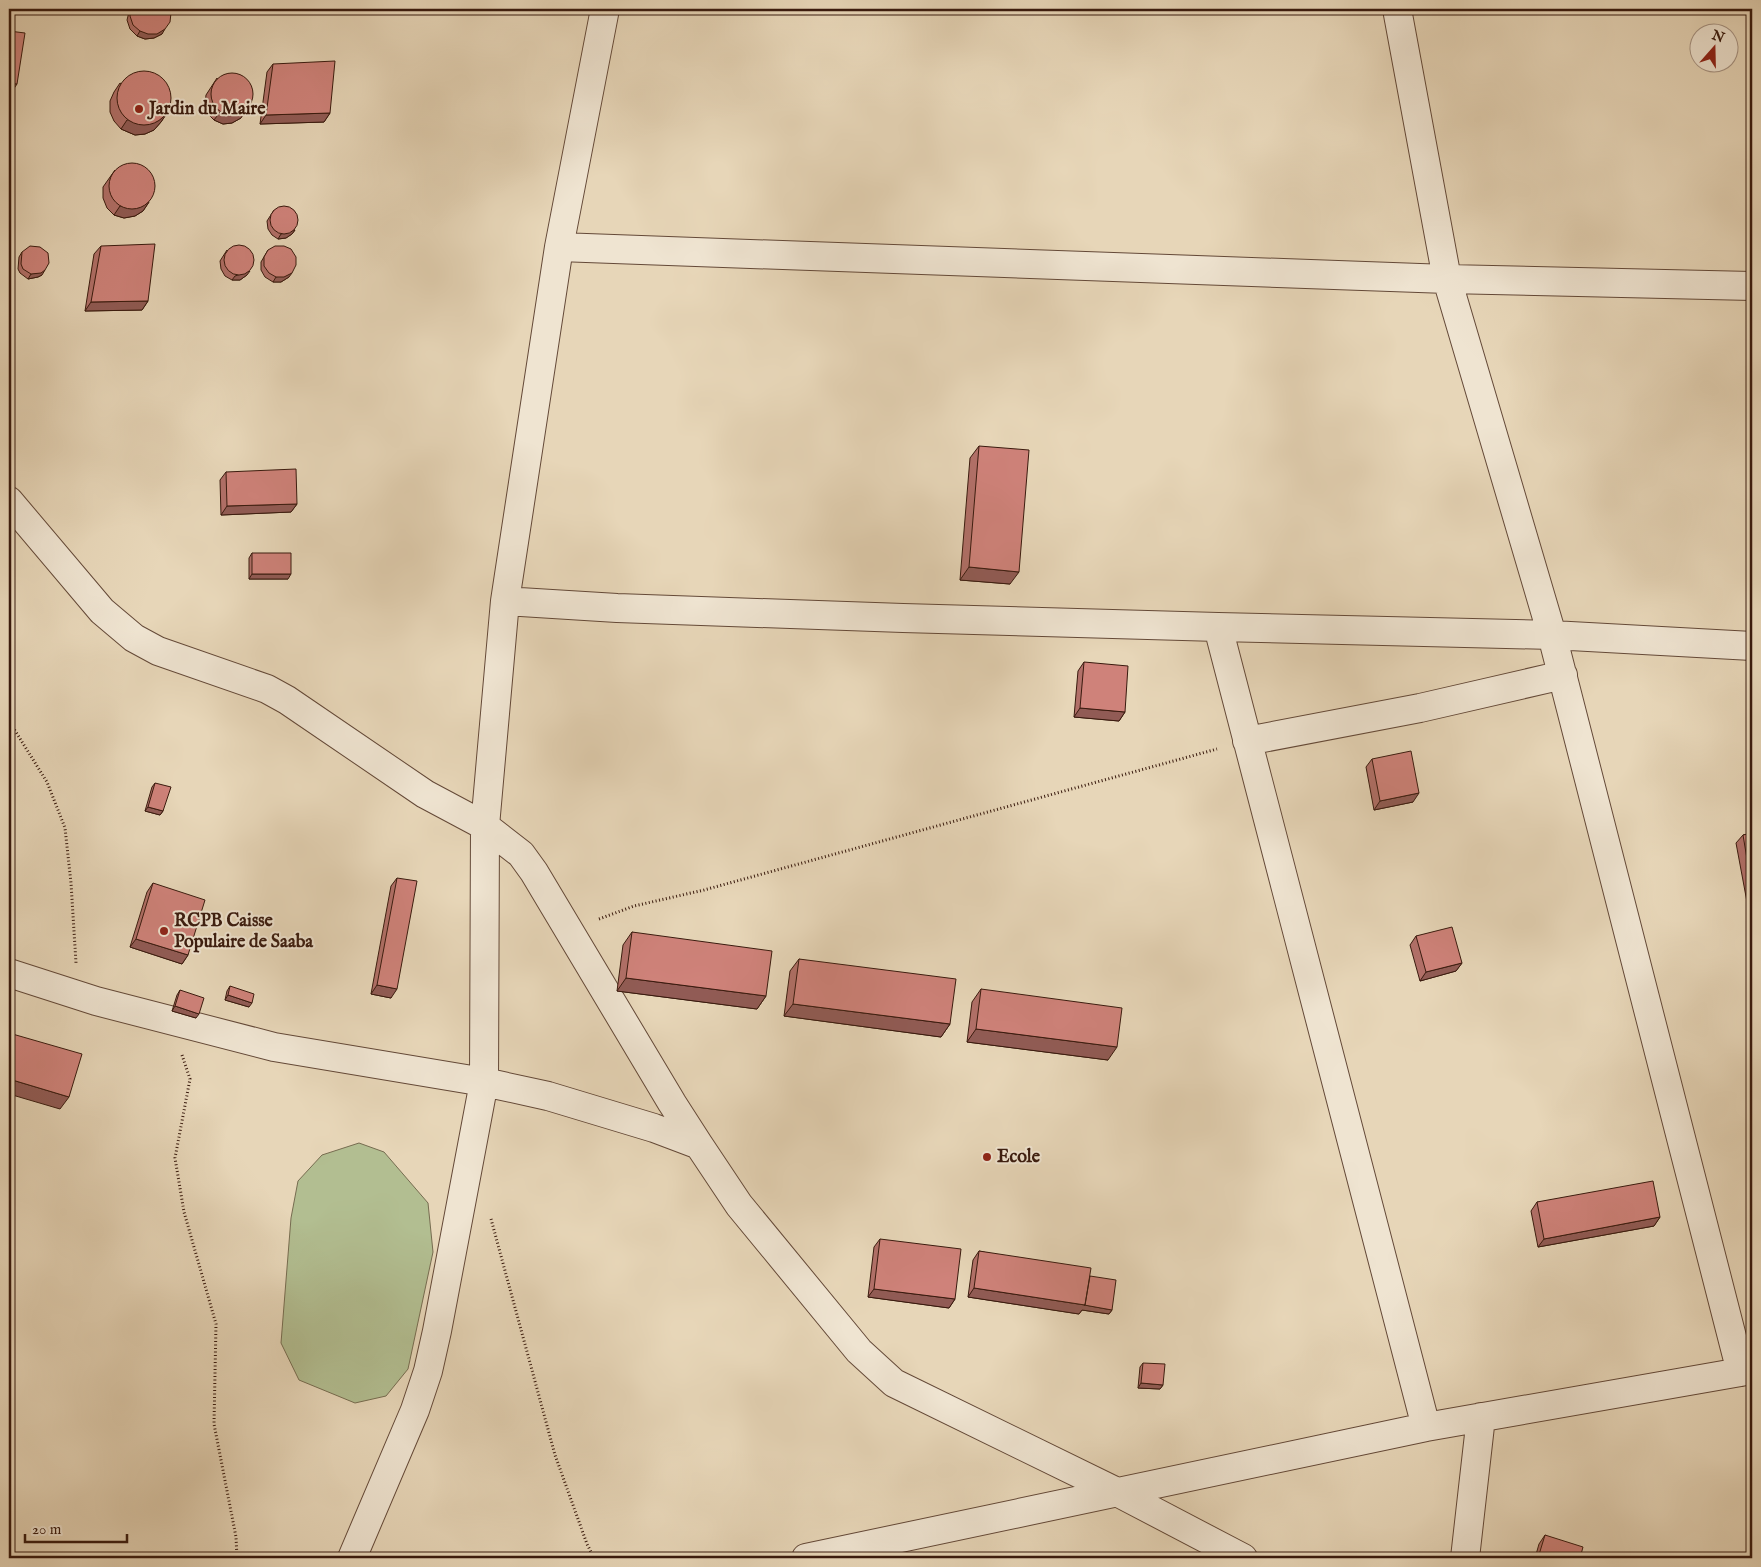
<svg xmlns="http://www.w3.org/2000/svg" width="1761" height="1567" font-family="'IM FELL English',serif">
<rect width="100%" height="100%" fill="#e7d6b8"/>
<filter id="stains"><feTurbulence type="fractalNoise" baseFrequency=".004" numOctaves="4"/><feColorMatrix values="0 0 0 0 .2 0 0 0 0 .09 0 0 0 0 .02 0 0 0 .5 -.17"/></filter>
<radialGradient id="worn" r=".72"><stop offset=".6" stop-color="#630" stop-opacity="0"/><stop offset="1" stop-color="#630" stop-opacity=".3"/></radialGradient>
<!-- green -->
<path fill="#b2be91" stroke="#766c50" d="M359,1143L384,1152L428,1203L433,1252L408,1369L386,1396L355,1403L299,1380L281,1343L291,1218L298,1181L322,1155Z"/>
<g fill="none" stroke-linecap="round" stroke-linejoin="round">
<defs>
<path id="minor" d="M1397,9L1447,279L1552,635L1741,1372
M559,247L1447,279L1752,286
M9,501L102,611L134,638L158,651L267,689L287,700L425,794L485,826L521,854L534,872L672,1103L699,1145
M505,601L617,608L903,618L1218,627L1552,635L1752,646
M1218,627L1426,1427
M1247,741L1420,708L1563,675
M9,973L96,1001L274,1047L484,1082L548,1096L654,1128L699,1145L739,1205L859,1351L894,1383L1117,1492L1243,1558
M352,1558L415,1410L428,1371L437,1331L484,1082L485,826L505,601L559,247L605,9
M806,1558L1426,1427L1752,1370
M1465,1558L1481,1417"/>
</defs>
<!-- minor casing -->
<use href="#minor" stroke="#644938" stroke-width="30"/>
<!-- path -->
<path stroke="#391a0e" stroke-width="3" stroke-dasharray="1 2.5" stroke-linecap="butt" d="M9,721L47,782L65,828L71,883L76,963
M599,919L634,906L704,890L1217,749
M182,1055L190,1079L175,1158L184,1212L216,1324L214,1424L236,1537L237,1558
M491,1219L555,1455L587,1544L594,1558"/>
<!-- minor -->
<use href="#minor" stroke="#efe4d1" stroke-width="28"/>
</g>
<!-- wall -->
<path fill="#b27069" stroke="#391a0e" d="M131,9H170L162,34L154,38L145,39L137,36L130,29L127,20L129,12Z
M273,64L330,113L324,122L260,124L267,72Z
M217,78L241,118L232,123L223,124L214,120L207,113L205,104L206,95Z
M120,83L167,113L161,122L154,130L145,134L135,135L121,129L114,121L110,112V101L114,92Z
M115,170L149,202L143,211L135,216L124,218L114,215L107,208L103,198V187Z
M274,210L295,230L292,234L286,238L278,239L272,235L268,229L267,221Z
M101,246L148,301L142,310L85,311L94,254Z
M227,250L247,275L240,280H232L225,276L221,269L220,261Z
M268,250L289,277L281,282H273L265,277L261,270V262Z
M22,252L42,275L38,277L28,279L20,273L18,269L19,257Z
M979,446L1010,584L960,580L970,458Z
M226,472L297,504L291,512L221,515L220,480Z
M252,553L288,579H249V558Z
M1084,662L1125,712L1119,721L1074,717L1078,671Z
M1372,759L1413,802L1374,810L1366,767Z
M155,783L163,811L160,815L145,811L152,787Z
M1752,833V902H1747L1736,843L1743,835Z
M397,878L391,998L371,994L391,886Z
M153,883L188,955L182,964L130,947L147,892Z
M632,932L766,996L757,1009L617,991L623,945Z
M1416,936L1462,963L1456,971L1420,981L1410,945Z
M799,959L950,1024L941,1037L784,1016L790,971Z
M230,986L249,1007L225,1000L227,991Z
M981,989L1108,1060L967,1042L972,1002Z
M180,990L196,1018L172,1011L177,995Z
M1537,1202L1660,1217L1654,1226L1538,1247L1531,1211Z
M880,1239L955,1299L949,1308L868,1297L874,1247Z
M979,1251L1090,1276L1112,1310L1109,1314L1082,1310L1079,1314L968,1297L973,1260Z
M1143,1363L1163,1385L1160,1389L1138,1388L1140,1367Z
M1545,1535L1580,1558H1535L1539,1544Z"/>
<!-- shaded-wall -->
<path fill="#915b55" stroke="#391a0e" d="M165,29L162,34L154,38L145,39L137,36L140,31Z
M9,83L17,84L11,93H9Z
M247,109L241,118L232,123L223,124L214,120L220,112Z
M167,113L161,122L154,130L145,134L135,135L121,129L127,120Z
M330,113L324,122L260,124L266,115Z
M149,202L143,211L135,216L124,218L114,215L120,206Z
M295,230L292,234L286,238L278,239L281,234Z
M45,270L42,275L38,277L28,279L31,274Z
M250,271L247,275L240,280H232L235,276Z
M292,273L289,277L281,282H273L276,277Z
M148,301L142,310L85,311L91,302Z
M297,504L291,512L221,515L227,506Z
M969,567L1019,572L1010,584L960,580Z
M252,574H291L288,579H249Z
M1080,708L1125,712L1119,721L1074,717Z
M1419,793L1413,802L1374,810L1380,801Z
M148,807L163,811L160,815L145,811Z
M1752,895V902H1747Z
M136,939L188,955L182,964L130,947Z
M1462,963L1456,971L1420,981L1426,972Z
M626,978L766,996L757,1009L617,991Z
M377,985L397,989L391,998L371,994Z
M228,995L252,1003L249,1007L225,1000Z
M793,1004L950,1024L941,1037L784,1016Z
M175,1006L199,1014L196,1018L172,1011Z
M976,1029L1117,1047L1108,1060L967,1042Z
M9,1079L69,1097L60,1109L9,1094Z
M1660,1217L1654,1226L1538,1247L1544,1239Z
M974,1288L1085,1305L1112,1310L1109,1314L1082,1310L1079,1314L968,1297Z
M874,1289L955,1299L949,1308L868,1297Z
M1141,1383L1163,1385L1160,1389L1138,1388Z"/>
<!-- building -->
<path fill="#cf827a" stroke="#391a0e" d="M131,9H170L171,13L170,22L165,29L157,34H148L140,31L133,25L130,16Z
M9,31L25,33L17,84L9,83Z
M335,61L330,113L266,115L273,64Z
M117 98a27 27 0 1 1 54 0a27 27 0 1 1-54 0Z
M211 94a21 21 0 1 1 42 0a21 21 0 1 1-42 0Z
M109 186a23 23 0 1 1 46 0a23 23 0 1 1-46 0Z
M270 220a14 14 0 1 1 28 0a14 14 0 1 1-28 0Z
M155,244L148,301L91,302L101,246Z
M224 260a15 15 0 1 1 30 0a15 15 0 1 1-30 0Z
M30,246L40,247L48,253L49,263L45,270L41,273L31,274L23,269L21,264L22,252Z
M275,246H284L291,249L296,257V265L292,273L284,277H276L269,273L264,266V257L268,250Z
M979,446L1029,450L1019,572L969,567Z
M296,469L297,504L227,506L226,472Z
M252,553H291V574H252Z
M1084,662L1128,666L1125,712L1080,708Z
M1411,751L1419,793L1380,801L1372,759Z
M155,783L171,787L163,811L148,807Z
M1752,833V889L1743,835Z
M397,878L417,881L397,989L377,985Z
M153,883L205,900L188,955L136,939Z
M1452,927L1462,963L1426,972L1416,936Z
M632,932L772,951L766,996L626,978Z
M799,959L956,979L950,1024L793,1004Z
M230,986L254,994L252,1003L228,995Z
M981,989L1122,1008L1117,1047L976,1029Z
M180,990L204,998L199,1014L175,1006Z
M9,1033L82,1054L69,1097L9,1079Z
M1653,1181L1660,1217L1544,1239L1537,1202Z
M880,1239L961,1249L955,1299L874,1289Z
M979,1251L1091,1268L1085,1305L974,1288Z
M1090,1276L1116,1280L1112,1310L1084,1305H1085Z
M1143,1363L1165,1364L1163,1385L1141,1383Z
M1545,1535L1583,1547L1580,1558H1538Z"/>
<!-- markers -->
<g fill="#8f2418" stroke="#efe4d1" stroke-width="2">
<circle cx="139" cy="109" r="5"/>
<circle cx="164" cy="931" r="5"/>
<circle cx="987" cy="1157" r="5"/>
</g>
<g text-anchor="middle" dominant-baseline="central" stroke-width="4" stroke-linejoin="round" paint-order="stroke">
<!-- poi labels -->
<g font-size="18" font-weight="bold" fill="#391a0e" stroke="#efe4d1" text-anchor="start">
<text x="149" y="109">Jardin du Maire</text>
<text x="174" y="921">RCPB Caisse<tspan x="174" dy="21">Populaire de Saaba</tspan></text>
<text x="997" y="1157">Ecole</text>
</g>
</g>
<!-- margin -->
<rect width="1761" height="1567" fill="none" stroke="#e7d6b8" stroke-width="30"/>
<rect x="10" y="10" width="1741" height="1547" fill="none" stroke="#391a0e" stroke-width="2.5"/>
<rect x="15" y="15" width="1731" height="1537" fill="none" stroke="#391a0e"/>
<!-- north arrow -->
<g transform="translate(1714 48) rotate(20)"><circle r="24" fill="#efe4d1" stroke="#a69383"/>
<path d="M0-4L9 19L0 12L-9 19Z" fill="#8f2418"/>
<text y="-8" font-size="14" font-weight="bold" text-anchor="middle" fill="#391a0e">N</text>
</g>
<!-- scale -->
<path d="M25 1534v8h102v-8" fill="none" stroke="#391a0e" stroke-width="2.5"/>
<text x="32" y="1534" font-size="15" fill="#391a0e" stroke="#efe4d1" stroke-width="4" paint-order="stroke">20 m</text>
<rect width="100%" height="100%" filter="url(#stains)"/>
<rect width="100%" height="100%" fill="url(#worn)"/>
</svg>
